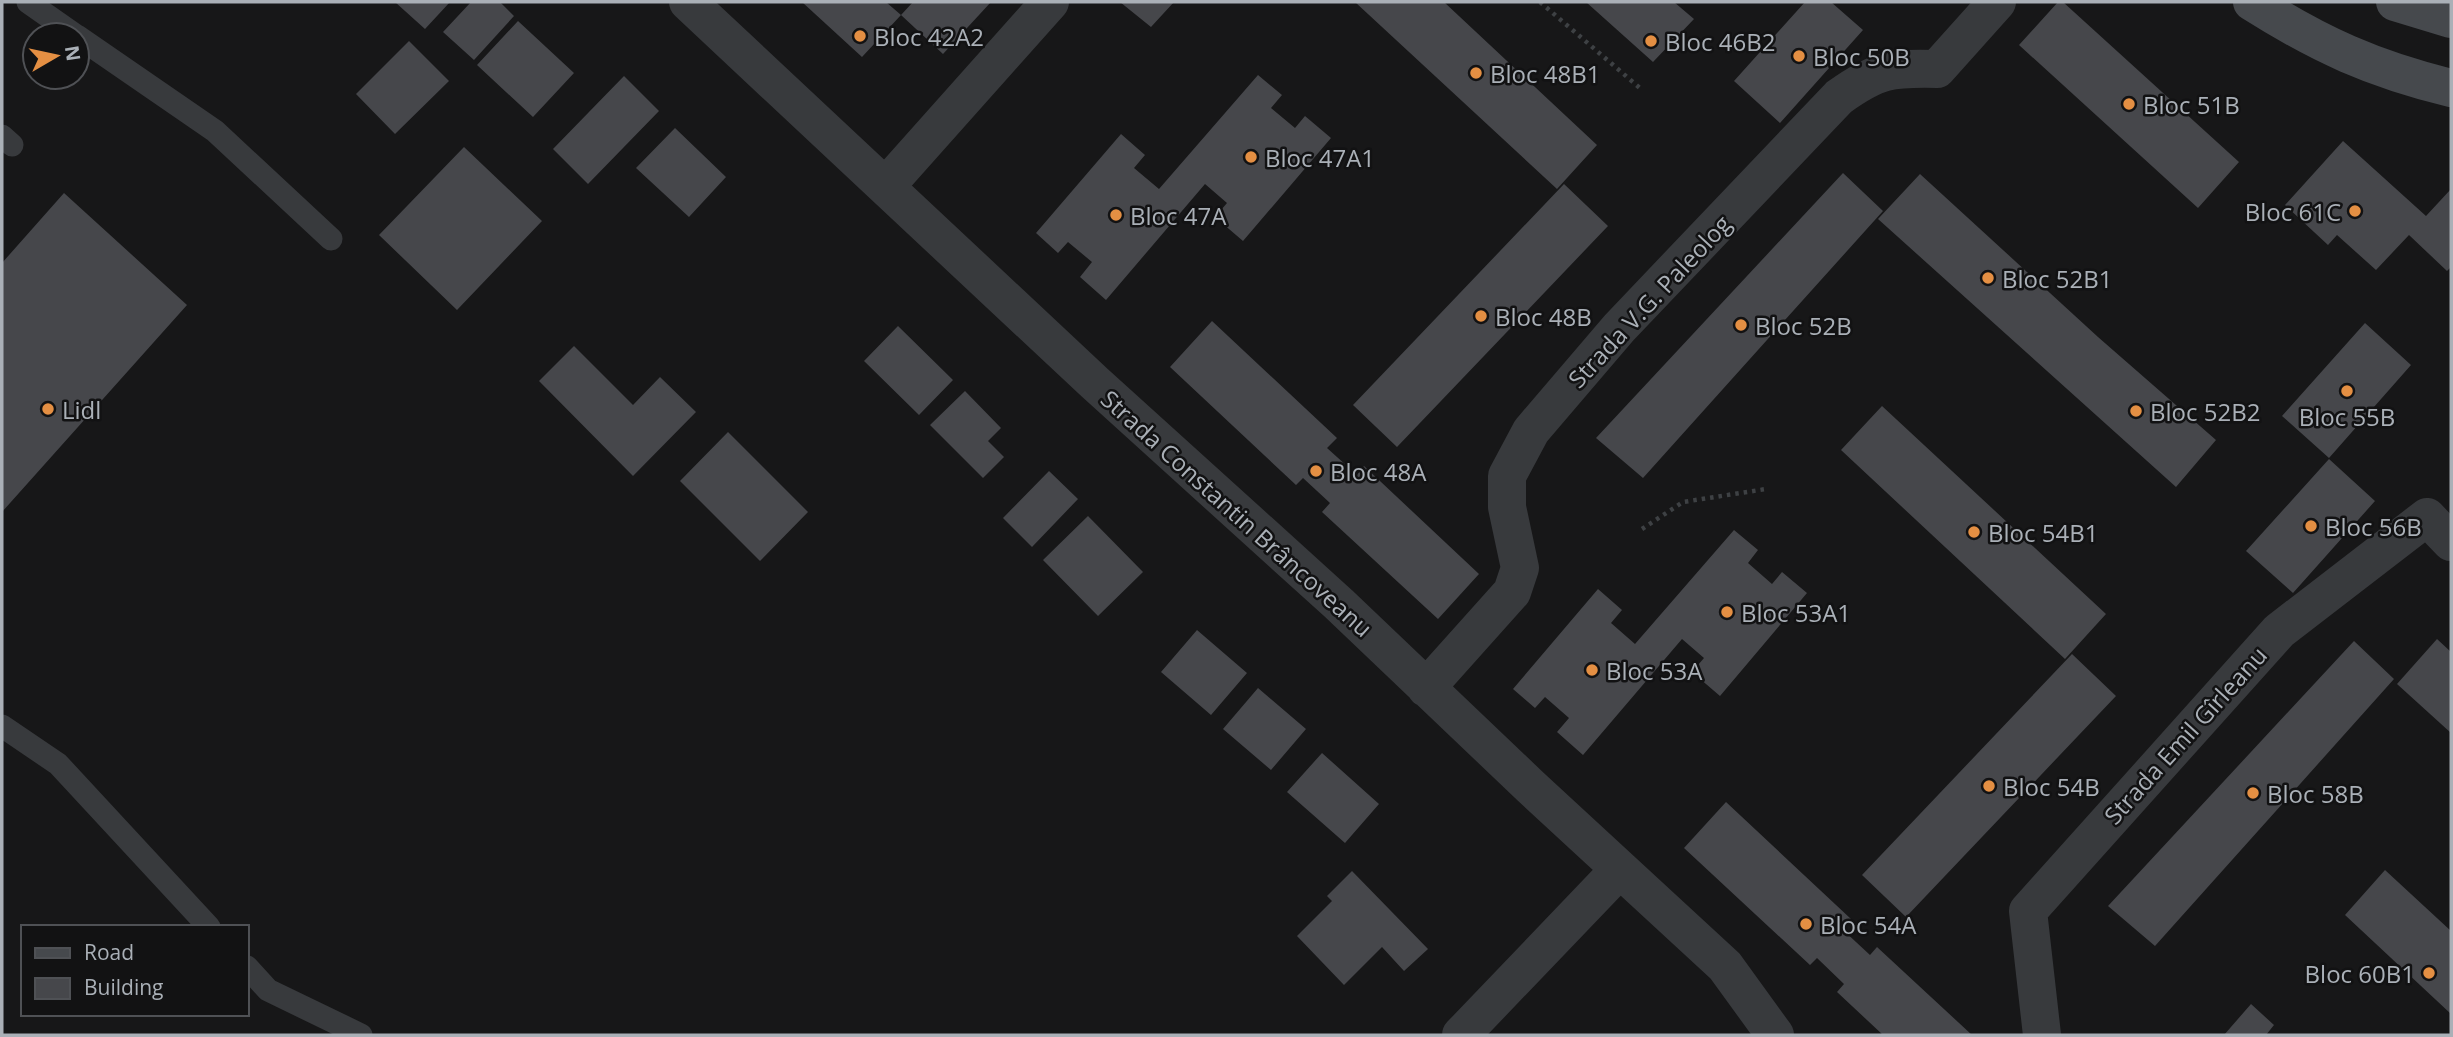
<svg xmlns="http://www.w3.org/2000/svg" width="2453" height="1037" font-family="'Open Sans',sans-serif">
<rect width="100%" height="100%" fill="#171718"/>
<!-- building -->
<path fill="#46474b" d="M395,2H450L425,29Z
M471,2H500L514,16L474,60L443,32Z
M802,2H886L901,15L862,57Z
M913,2H991L943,54L901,15Z
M1120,2H1174L1151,27Z
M1355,2H1444L1597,145L1557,189Z
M1586,2H1674L1694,19L1653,62Z
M1805,2H1831L1863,30L1780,123L1734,81Z
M2058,2H2063L2239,162L2198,208L2019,45Z
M518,21L574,73L533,117L477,65Z
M409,41L449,81L395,134L356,94Z
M1258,75L1282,95L1271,108L1295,128L1305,116L1331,138L1243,241L1215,217L1227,203L1205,184L1106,300L1080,277L1092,262L1068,242L1058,253L1036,233L1121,134L1145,155L1134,168L1159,189Z
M624,76L659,111L588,184L553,149Z
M675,128L726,177L689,217L636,168Z
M2343,141L2426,216L2451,189V267L2447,271L2409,235L2376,270L2337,235L2328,245L2285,205Z
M464,147L542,221L457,310L379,235Z
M1843,173L1883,211L1643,478L1596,438Z
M1920,174L2098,337L2216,440L2176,487L1878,219Z
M1564,184L1608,226L1397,447L1353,405Z
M64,193L187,305L2,512V263Z
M1212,321L1337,438L1327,448L1357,475L1364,466L1479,574L1438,619L1322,512L1330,503L1303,478L1296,485L1170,367Z
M2365,323L2411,365L2329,458L2282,416Z
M898,326L953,380L919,415L864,361Z
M574,346L633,405L660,377L696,412L633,476L539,381Z
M965,391L1001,428L988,441L1004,457L983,478L930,425Z
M1882,406L2106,614L2065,659L1841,450Z
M728,432L808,512L760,561L680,481Z
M2329,459L2375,501L2293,593L2246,551Z
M1049,471L1078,499L1032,547L1003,518Z
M1088,516L1143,572L1098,616L1043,560Z
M1734,530L1758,550L1748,563L1772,584L1782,572L1807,593L1720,696L1692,672L1704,658L1682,639L1583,755L1557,732L1569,718L1545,697L1535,708L1513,689L1598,589L1622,610L1611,623L1635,644Z
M1197,630L1247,673L1211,715L1161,672Z
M2437,639L2451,652V733L2397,684Z
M2354,641L2394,679L2155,946L2108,906Z
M2072,654L2116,696L1906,917L1862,875Z
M1258,688L1306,729L1271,770L1223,729Z
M1322,753L1379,804L1345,843L1287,792Z
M1726,802L1851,919L1842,929L1870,955L1877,947L1972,1035H1883L1837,992L1844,984L1817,958L1810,965L1684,848Z
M2385,870L2451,931V1014L2345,915Z
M1352,871L1428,949L1404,971L1382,947L1344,985L1297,936L1332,901L1327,896Z
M2251,1004L2274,1025L2266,1035H2224Z"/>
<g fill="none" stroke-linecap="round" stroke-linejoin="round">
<!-- path -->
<path stroke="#3e4144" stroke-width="4.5" stroke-dasharray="3.5 5" stroke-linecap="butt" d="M1540,2L1641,89
M1642,529L1683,502L1766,489"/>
<!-- lane -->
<path stroke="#383a3d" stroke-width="23" d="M28,2L75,35
M77,36L215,131L331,239
M2,136L12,145
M2,726L58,764L209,927
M247,967L268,990L361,1035"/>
<!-- street -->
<path stroke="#383a3d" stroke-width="38" d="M688,2L1095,383L1339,604L1531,787L1725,966L1775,1035
M886,186L1050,2
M1426,688L1512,592L1520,568L1507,507V476L1531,431L1619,328L1839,97C1878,69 1891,68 1937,69L1997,2
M1461,1035L1619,870
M2042,1035L2028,911L2279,631L2427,517L2451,542"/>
<!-- secondary -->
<path stroke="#46494d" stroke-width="38" d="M2252,2C2320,45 2373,69 2451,88
M2395,2L2451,19"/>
</g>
<!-- markers -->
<g fill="#e48f43" stroke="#121213" stroke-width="2.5">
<circle cx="860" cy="36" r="7"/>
<circle cx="1651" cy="41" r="7"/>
<circle cx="1799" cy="56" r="7"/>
<circle cx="1476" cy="73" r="7"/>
<circle cx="2129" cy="104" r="7"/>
<circle cx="1251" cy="157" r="7"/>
<circle cx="2355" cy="211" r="7"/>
<circle cx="1116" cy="215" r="7"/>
<circle cx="1988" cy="278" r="7"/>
<circle cx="1481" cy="316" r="7"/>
<circle cx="1741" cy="325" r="7"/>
<circle cx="2347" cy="391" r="7"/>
<circle cx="48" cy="409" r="7"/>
<circle cx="2136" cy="411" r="7"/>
<circle cx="1316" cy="471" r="7"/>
<circle cx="2311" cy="526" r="7"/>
<circle cx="1974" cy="532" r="7"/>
<circle cx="1727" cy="612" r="7"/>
<circle cx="1592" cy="670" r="7"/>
<circle cx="1989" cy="786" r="7"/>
<circle cx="2253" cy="793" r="7"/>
<circle cx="1806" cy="924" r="7"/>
<circle cx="2429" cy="973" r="7"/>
</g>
<g text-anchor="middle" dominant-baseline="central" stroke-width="5" stroke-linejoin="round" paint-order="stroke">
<!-- poi labels -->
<g font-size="24" fill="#aab0b7" stroke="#121213" text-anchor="start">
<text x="874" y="36">Bloc 42A2</text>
<text x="1665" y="41">Bloc 46B2</text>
<text x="1813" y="56">Bloc 50B</text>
<text x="1490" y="73">Bloc 48B1</text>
<text x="2143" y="104">Bloc 51B</text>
<text x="1265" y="157">Bloc 47A1</text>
<text x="2341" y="211" text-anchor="end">Bloc 61C</text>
<text x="1130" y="215">Bloc 47A</text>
<text x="2002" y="278">Bloc 52B1</text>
<text x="1495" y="316">Bloc 48B</text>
<text x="1755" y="325">Bloc 52B</text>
<text x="62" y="409">Lidl</text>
<text x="2150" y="411">Bloc 52B2</text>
<text x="2347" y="416" text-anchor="middle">Bloc 55B</text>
<text x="1330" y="471">Bloc 48A</text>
<text x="2325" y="526">Bloc 56B</text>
<text x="1988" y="532">Bloc 54B1</text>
<text x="1741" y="612">Bloc 53A1</text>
<text x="1606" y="670">Bloc 53A</text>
<text x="2003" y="786">Bloc 54B</text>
<text x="2267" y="793">Bloc 58B</text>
<text x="1820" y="924">Bloc 54A</text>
<text x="2415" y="973" text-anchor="end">Bloc 60B1</text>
</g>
<!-- street labels -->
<g font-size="24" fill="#aab0b7" stroke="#121213">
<text transform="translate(1649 301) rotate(-47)">Strada V.G. Paleolog</text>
<text transform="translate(1237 513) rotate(42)">Strada Constantin Brâncoveanu</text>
<text transform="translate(2185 735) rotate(-48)">Strada Emil Gîrleanu</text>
</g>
</g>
<!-- border -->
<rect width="2453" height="1037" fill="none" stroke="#aab0b7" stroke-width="7"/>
<!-- legend -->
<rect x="21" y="925" width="228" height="91" fill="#121213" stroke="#4f5155" stroke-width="2"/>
<rect x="35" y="948" width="35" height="10" fill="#46494d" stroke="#4f5155" stroke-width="2"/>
<text x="84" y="960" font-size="21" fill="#aab0b7">Road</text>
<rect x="35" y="978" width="35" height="21" fill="#46474b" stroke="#4f5155" stroke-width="2"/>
<text x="84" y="995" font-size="21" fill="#aab0b7">Building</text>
<!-- north arrow -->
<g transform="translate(56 56) rotate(81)"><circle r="33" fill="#121213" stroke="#4f5155" stroke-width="2"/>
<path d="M0-5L12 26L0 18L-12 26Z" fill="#e48f43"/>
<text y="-10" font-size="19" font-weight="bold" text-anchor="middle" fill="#aab0b7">N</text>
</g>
</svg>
